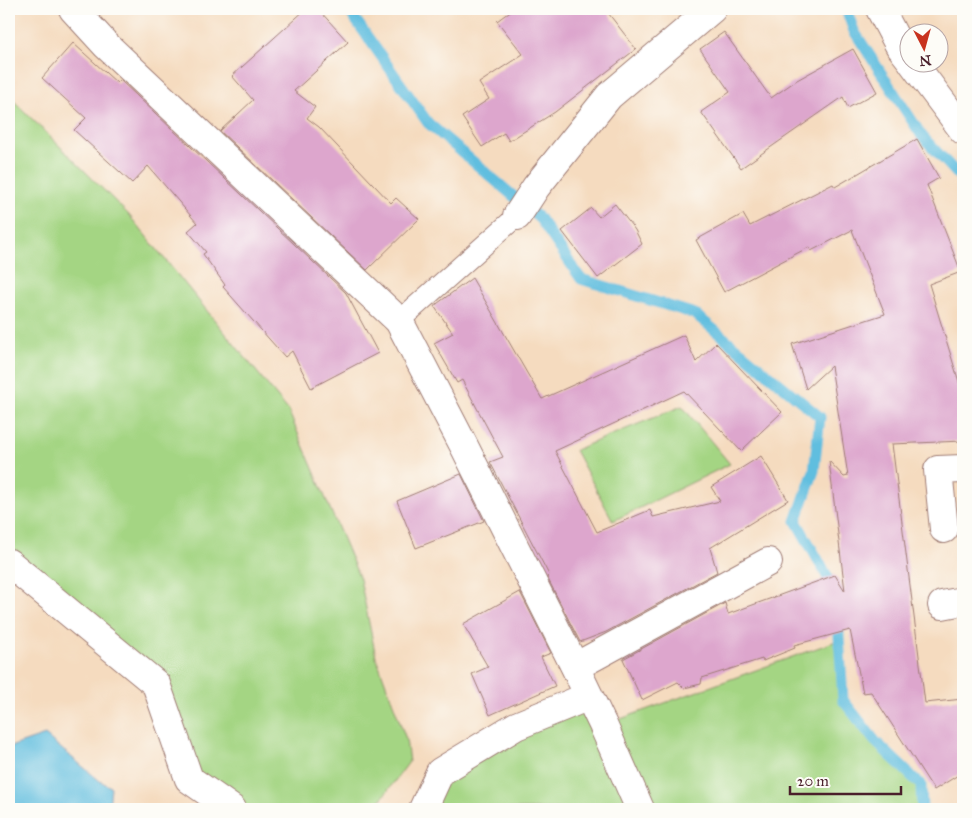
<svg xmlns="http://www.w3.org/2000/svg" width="972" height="818" font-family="'IM FELL Great Primer',serif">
<rect width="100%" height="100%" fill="#fdfcf7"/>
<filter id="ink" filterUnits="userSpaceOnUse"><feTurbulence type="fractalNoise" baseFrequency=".02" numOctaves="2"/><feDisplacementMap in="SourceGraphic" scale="10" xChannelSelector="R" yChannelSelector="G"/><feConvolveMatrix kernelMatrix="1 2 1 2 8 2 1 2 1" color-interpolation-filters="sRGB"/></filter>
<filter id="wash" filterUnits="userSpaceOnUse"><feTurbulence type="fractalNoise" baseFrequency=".0096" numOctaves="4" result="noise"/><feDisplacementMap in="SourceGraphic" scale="20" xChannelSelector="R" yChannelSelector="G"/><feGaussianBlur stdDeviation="1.12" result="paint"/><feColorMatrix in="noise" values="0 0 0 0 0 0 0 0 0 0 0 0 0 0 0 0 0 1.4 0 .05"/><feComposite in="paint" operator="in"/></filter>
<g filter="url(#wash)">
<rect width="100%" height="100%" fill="#f5dbbf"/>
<!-- green -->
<path fill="#a4d583" stroke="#777a57" d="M9,96L128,214L288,410L360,579L376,657L406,739L409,762L374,809H232L189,779L156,684L9,563Z
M682,406L730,464L613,521L575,450Z
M839,640L843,700L875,741L921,785L922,809H423L440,772L589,696L604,725Z"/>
<!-- water -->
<path fill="#61bedf" stroke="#566e85" d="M45,735L100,781L111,787L109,809H9V751L10,747Z"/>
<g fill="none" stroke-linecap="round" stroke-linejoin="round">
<!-- stream -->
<path stroke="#61bedf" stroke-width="11" d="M348,9L428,123L540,219L581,279L695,314L820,417L814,471L796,521L835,590
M846,9L854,31L922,136L963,180
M838,619L843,700L875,741L921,785L922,809"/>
</g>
<g id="blocks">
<!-- building -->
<path fill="#dda6cd" d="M306,9H318L348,42L294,91L315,107L307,118L319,127L391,203L396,198L419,219L367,270L220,131L253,100L232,76Z
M513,9H605L636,49L555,112L509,141L504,133L482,147L462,117L489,99L479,83L523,54L497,21Z
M724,32L771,98L797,80L853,49L877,92L848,108L843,97L741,168L701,112L730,92L700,49Z
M73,43L117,83L120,80L346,293L378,353L311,388L292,351L285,357L223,287L225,285L203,254L206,252L188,231L197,223L148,166L132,183L74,130L86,118L42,78Z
M917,139L939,178L927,185L961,272L929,284L963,395V441L892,444L925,703L963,699V772L934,790L871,692L863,693L850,630L794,645L795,648L763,661L762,659L702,678L701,684L684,688L678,682L642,700L623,659L725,603L728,614L835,575L845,591L829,461L844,477L848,476L831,366L806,389L792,344L885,314L852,230L811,251L809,247L724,292L696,240L743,214L750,226L833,184L835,187Z
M615,204L635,230L642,244L598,278L562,231L591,208L599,217Z
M472,278L542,399L684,335L696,362L716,343L782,412L741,451L684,391L555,451L597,532L650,510L653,517L720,501L711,487L761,456L788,500L710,548L717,572L606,632L580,642L547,577L549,575L490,462L503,457L462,380L457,383L434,343L453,333L434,306Z
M461,474L484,521L416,548L397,501Z
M520,592L551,653L541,657L555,686L490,715L472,674L488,667L463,624Z"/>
</g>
</g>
<g filter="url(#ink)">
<use href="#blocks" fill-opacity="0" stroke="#a07d75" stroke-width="1"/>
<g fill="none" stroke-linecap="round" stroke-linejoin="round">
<defs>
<path id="lane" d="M399,321L517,216"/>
<path id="street" d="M73,9L106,45L399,321L465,448L575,667L603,725L640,809
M880,9L899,45L910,59
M912,62L963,130
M517,216L536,187L609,96L712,9
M944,529L938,470L963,469
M9,563L156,684L189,779L232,809
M942,605L963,601
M575,667L768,562
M423,809L440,772L516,726L589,696"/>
</defs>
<!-- lane casing -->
<use href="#lane" stroke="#a07d75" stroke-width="22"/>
<!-- street casing -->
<use href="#street" stroke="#a07d75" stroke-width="30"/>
<!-- lane -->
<use href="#lane" stroke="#fff" stroke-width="20"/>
<!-- street -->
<use href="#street" stroke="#fff" stroke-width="28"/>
</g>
</g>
<!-- margin -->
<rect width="972" height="818" fill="none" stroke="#fdfcf7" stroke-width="30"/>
<!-- north arrow -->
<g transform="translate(924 48) rotate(174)"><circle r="24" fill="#fdfcf7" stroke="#b5a4a5"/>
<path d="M0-4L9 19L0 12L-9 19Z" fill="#c8321e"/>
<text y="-8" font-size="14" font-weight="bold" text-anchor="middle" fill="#4a1f2b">N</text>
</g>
<!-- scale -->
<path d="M790 786v8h111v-8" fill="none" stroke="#4a1f2b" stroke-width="2.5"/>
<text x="797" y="786" font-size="15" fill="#4a1f2b" stroke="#fdfcf7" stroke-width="4" paint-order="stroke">20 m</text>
</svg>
